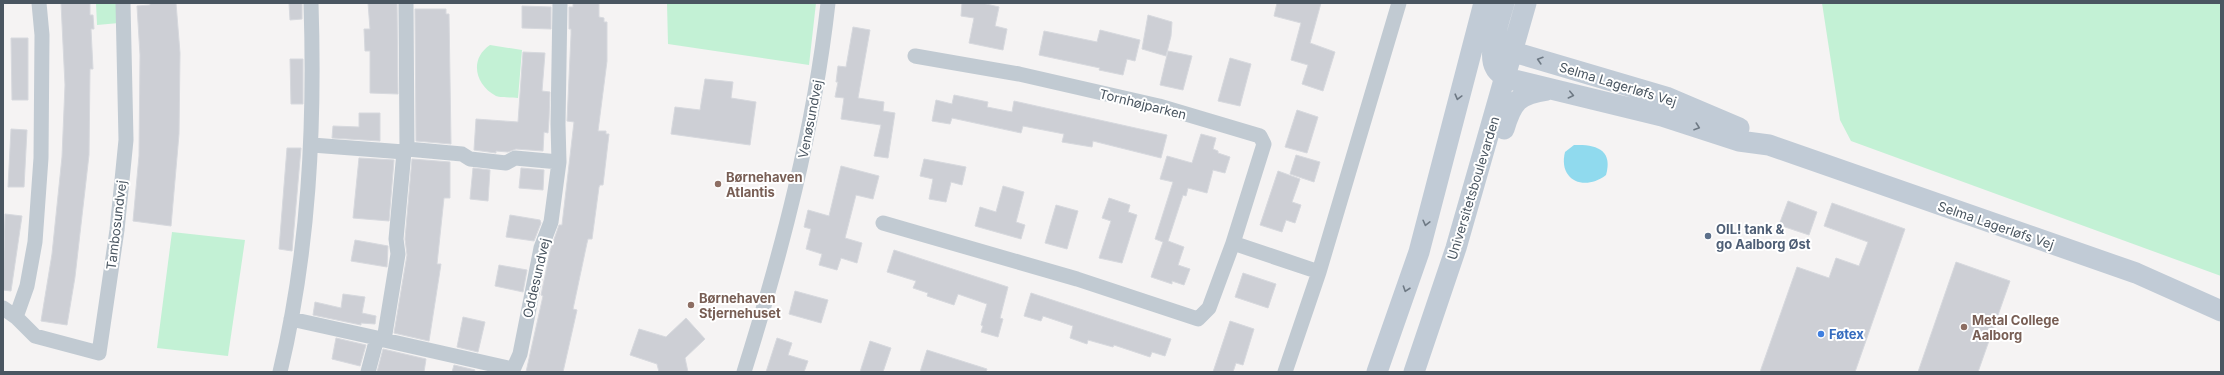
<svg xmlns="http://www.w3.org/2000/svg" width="2224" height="375" font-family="Inter,sans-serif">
<rect width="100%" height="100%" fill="#f5f3f3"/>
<!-- green -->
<path fill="#c3f1d5" d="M96,3H118L119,23L97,25Z
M667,3H816L809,65L668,44Z
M1822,3H2221V276L1851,141L1840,120Z
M490,45L522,50L518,98C511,97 501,98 496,96C475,85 469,59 490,45Z
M172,232L245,240L228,356L157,348Z"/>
<!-- water -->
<path fill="#90daee" d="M1574,145C1597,144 1613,150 1606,175C1584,192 1558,180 1565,152Z"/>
<!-- building -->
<path fill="#cdcfd5" stroke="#d7d9de" d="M61,3H90V15H93L94,29H91L93,69H90L89,155L75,277L67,325L41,321L52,254L62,157L65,85Z
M150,3H176L180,53L179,134L171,226L133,221L139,156L140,55L137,6L150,5Z
M289,3H302V19L290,20Z
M368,3H397L398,94L370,93V51H365L364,29H370Z
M573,3H599V17L604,18V22H607V61L598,131H606V134H609L603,185H600L599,187L592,239H588L587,243L573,309L577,310L563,372H526L543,296L541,295L550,251L559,225H562L574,122L567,121L571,35V29H569V7H573Z
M962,3H982L999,7L995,26L1007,29L1003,50L969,43L974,18L961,16Z
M1277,3H1321L1310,43L1335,52L1323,91L1302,84L1308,65L1291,60L1301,23L1274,16Z
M522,6L551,7V29L522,28Z
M415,9H446V14H449L451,144L416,141Z
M1148,15L1172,22L1171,36L1166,56L1142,49Z
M853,27L870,30L858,98L884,102L883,111L895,113L888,158L874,156L881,125L841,119L844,98L835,97L838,82H836L838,66L846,67Z
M1100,30L1140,40L1135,61L1127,59L1123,75L1099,70L1100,68L1039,55L1044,31L1097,42Z
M11,38H28V100H12Z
M1168,51L1192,56L1183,90L1160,85Z
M523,52L545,53L542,91L550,92L549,119L548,133L544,132L543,151L516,149L508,152L496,151V153L474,150L476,119L518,122Z
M1230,58L1251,64L1240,106L1218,101Z
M290,59H303V104H291Z
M705,79L733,82L731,98L756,102L750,145L671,134L675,107L700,110Z
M954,95L988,102L987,107L1012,112L1014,101L1167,135L1161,158L1093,141L1092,147L1062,142L1064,134L1023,126L1021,133L952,118L950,124L932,121L936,100L952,104Z
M1297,110L1318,117L1307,153L1285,147Z
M359,113H380V141L332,138L333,126L359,127Z
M11,129L27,130L24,187H8Z
M1201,134L1216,138L1213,149L1218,151V153L1230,157L1225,173L1213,170L1207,193L1188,188L1186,196L1183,195L1168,241L1184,247L1178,265L1190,269L1184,285L1172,281V284L1151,277L1163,242L1155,239L1173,182L1160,179L1167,156L1192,163Z
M287,148H301L292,251L279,249Z
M1296,155L1320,162L1314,182L1290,174Z
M359,158L394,160L389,221L353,218Z
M412,159L450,162V198H444L437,264H441L429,341L394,333L407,255L405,239Z
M924,159L966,167L962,185L951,182L946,202L929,199L933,179L920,176Z
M841,166L879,176L873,199L856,195L845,238L862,243L857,263L841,258L837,270L819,265L822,254L806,249L811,229L804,227L808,210L829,216Z
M473,168L490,170L488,201L470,199Z
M521,168L544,170L543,190L519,188Z
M1278,171L1300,179L1292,202L1301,205L1295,223L1286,220L1282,232L1260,225Z
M1003,186L1024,192L1016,222L1025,225L1021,239L975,226L980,207L996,212Z
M1109,198L1130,205L1128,212L1137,215L1122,263L1099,258L1111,221L1102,218Z
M1788,201L1817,212L1809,235L1779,225Z
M1832,203L1905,229L1855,372H1760L1797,267L1829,278L1836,258L1859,266L1868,242L1824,226Z
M1056,205L1078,211L1067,249L1045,243Z
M5,214L22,216L11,291L3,290Z
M510,215L540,220L541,223L534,241L506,237Z
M355,240L388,246L387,267L351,261Z
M894,250L1008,287L1000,318L1003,319L998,337L981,332L983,326L981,325L987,304L958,294L954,305L927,296L928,293L913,288L916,281L887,272Z
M1956,262L2010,281L1978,372H1918Z
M499,265L527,270L523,292L495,286Z
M1243,273L1276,284L1268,308L1235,297Z
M795,291L828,300L821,323L789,314Z
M1031,293L1171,339L1165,356L1152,352L1150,357L1114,345L1113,347L1088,340L1087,344L1070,338L1073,326L1043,316L1041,321L1024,316Z
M343,294L365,297L362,313L376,316L375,324L361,323V325L313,315L315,302L341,308Z
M463,317L485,322L478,352L457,347Z
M686,318L705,339L685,358L688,372H659L657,364L630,355L639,329L666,337Z
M1230,321L1254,329L1243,365L1236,363L1233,372H1213Z
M336,338L366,345L360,366L332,359Z
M777,338L792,343L788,355L808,361L804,372H766Z
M870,341L891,348L883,372H860Z
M383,349L426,359L424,372H377Z
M927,350L987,369L986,372H920Z
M454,365L475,370L474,372H452Z"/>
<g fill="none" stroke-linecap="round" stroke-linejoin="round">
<!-- street -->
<path stroke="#c1cad2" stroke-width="15" d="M915,56L1019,74L1159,106L1260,136L1264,144L1233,243L1319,272
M312,145L404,152
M407,149L462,154L470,159L506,163L515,158L559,162
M883,223L1077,279L1198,319L1209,308L1233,243
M3,308L16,317L35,336L99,353L117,230L126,140L123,3
M16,317L27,286L35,242L41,158L42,35L39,3
M291,319L377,338
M384,340L513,369
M280,372C309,251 315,127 311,3
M368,372L377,338L384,340L398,254L396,239L404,152L407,149L406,3
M512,372L520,354L541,248L551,222L559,162L558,124L560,3
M744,372C782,251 814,129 828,3
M1285,372L1319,272L1399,3"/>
<!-- secondary -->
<path stroke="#c1cbd6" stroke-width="21" d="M1504,3C1500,18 1487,54 1495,67C1497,72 1502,75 1506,78L1662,116L1739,141L1769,145L2136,273L2221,311
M1500,48L1666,97L1739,128
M1504,129C1512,102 1518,94 1547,90
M1377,372L1419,252L1484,3
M1414,372L1456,248L1526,3"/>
</g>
<!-- one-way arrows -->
<defs><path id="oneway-chevron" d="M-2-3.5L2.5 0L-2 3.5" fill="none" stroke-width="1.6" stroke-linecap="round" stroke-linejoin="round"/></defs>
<g stroke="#6e7984">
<use href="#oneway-chevron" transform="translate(1540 60) rotate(-163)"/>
<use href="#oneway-chevron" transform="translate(1571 95) rotate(13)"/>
<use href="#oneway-chevron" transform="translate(1458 97) rotate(105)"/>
<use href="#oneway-chevron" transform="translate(1697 127) rotate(19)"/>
<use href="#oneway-chevron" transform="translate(1426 223) rotate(104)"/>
<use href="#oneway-chevron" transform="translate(1406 289) rotate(109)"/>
</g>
<!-- markers -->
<g fill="#8d6e63" stroke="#fff" stroke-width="1.5">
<circle cx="718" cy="184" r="4"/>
<circle cx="691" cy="305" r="4"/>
<circle cx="1964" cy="327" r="4"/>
</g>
<circle fill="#5c6f8a" stroke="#fff" stroke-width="1.5" cx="1708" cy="236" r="4"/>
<circle fill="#3f7fe0" stroke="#fff" stroke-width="1.5" cx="1821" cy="334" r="4"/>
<g text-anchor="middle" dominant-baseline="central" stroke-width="4" stroke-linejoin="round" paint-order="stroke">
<!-- street labels -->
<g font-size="13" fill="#4a5661" stroke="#fff">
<text transform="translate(1618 84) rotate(17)">Selma Lagerløfs Vej</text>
<text transform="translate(1143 104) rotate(14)">Tornhøjparken</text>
<text transform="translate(810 119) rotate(-79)">Venøsundvej</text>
<text transform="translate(1473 188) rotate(-73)">Universitetsboulevarden</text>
<text transform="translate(116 225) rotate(-83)">Tambosundvej</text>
<text transform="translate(1996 225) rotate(19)">Selma Lagerløfs Vej</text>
<text transform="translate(536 278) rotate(-77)">Oddesundvej</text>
</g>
<!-- education labels -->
<g font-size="13" font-weight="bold" fill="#785e54" stroke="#fff" text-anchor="start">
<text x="726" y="177">Børnehaven<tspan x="726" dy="15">Atlantis</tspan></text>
<text x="699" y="298">Børnehaven<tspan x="699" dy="15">Stjernehuset</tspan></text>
<text x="1972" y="320">Metal College<tspan x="1972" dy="15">Aalborg</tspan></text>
</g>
<!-- service labels -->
<g font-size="13" font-weight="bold" fill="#4e5e75" stroke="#fff" text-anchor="start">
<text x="1716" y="229">OIL! tank &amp;<tspan x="1716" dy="15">go Aalborg Øst</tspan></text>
</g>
<!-- shop labels -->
<g font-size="13" font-weight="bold" fill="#366cbe" stroke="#fff" text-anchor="start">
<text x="1829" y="334">Føtex</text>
</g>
</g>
<!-- border -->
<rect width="2224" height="375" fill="none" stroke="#4a5661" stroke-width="8"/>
</svg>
